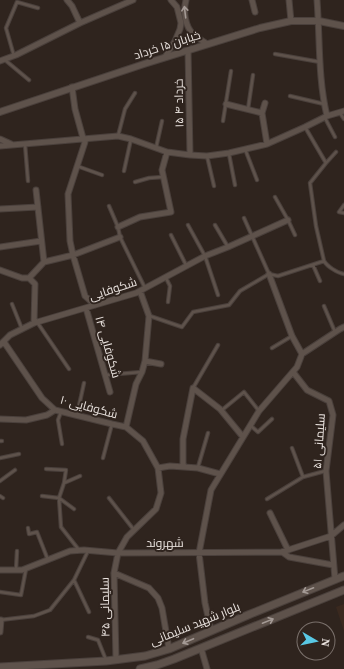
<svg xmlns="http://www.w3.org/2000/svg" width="344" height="669" font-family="'Source Serif 4',Cairo,serif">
<rect width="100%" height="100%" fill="#2f241e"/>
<!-- built -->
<path fill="#3a291f" d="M344,604V631L336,607Z"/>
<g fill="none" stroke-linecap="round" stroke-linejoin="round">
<defs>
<path id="service" d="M275,54L320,62
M14,56L6,28L17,2L38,8
M5,60L29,80
M290,96L324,104
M248,109L253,75
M340,113L344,119
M325,118L335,137
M223,121L231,71
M305,127L326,163L310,183L316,226L324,261C327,266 337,273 344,274
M118,136L125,109L135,93
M25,144L28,181
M156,148L162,121
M245,149L257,180
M229,154L235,185
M207,156L214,186
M326,163L336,152
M77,166L102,175
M124,171L131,139
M135,182L149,178L163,177
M275,197L288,220L295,235
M344,205L339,212L344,213
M109,206L118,227L120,237L145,288
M244,218L269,274L278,276L324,261
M188,225L205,256L218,295
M215,225L228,247
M171,235L186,265
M313,265L320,281
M166,278L170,286L168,302
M12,304L22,329
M324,306L335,332
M150,316L182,327L193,312L229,305L240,291L269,274
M37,322L69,369
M272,348L292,336
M105,375L142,372
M193,388L218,345
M222,410L244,392L259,411
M61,412L58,420L62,444
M77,415L84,383
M251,426L258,432L272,419
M0,441H2
M292,448L303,477
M0,458L19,454
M103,458L112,424
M198,467L208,433
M46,469L66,470L64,483L59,498L61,527L79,550
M0,481L15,470
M64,483L80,476
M0,496L3,498
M42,496L59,498L74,509
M109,498L134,530
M267,499L303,477L325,471
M28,528L29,534L37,532L48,560
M16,570L17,551
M74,580L89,612
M0,592L21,595L26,569
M0,620L34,616L50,610L74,580L88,551
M88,637L98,640L106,660"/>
<path id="minor" d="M67,0L72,6L80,23
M186,0C183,11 185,26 193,34C197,38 203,41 207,44
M252,0L255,12
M289,0L291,21
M317,0C320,39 318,79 327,116
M188,50L190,155
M165,57L175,41L180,29L181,23L177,7L171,0
M0,61L16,55L80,23L133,0
M72,87L75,109L83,138
M265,103L262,113L267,144
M226,104L262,113
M0,139L11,144
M86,139L68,194L70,241L73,255L85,296L95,305
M0,146L118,136L131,139L167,152L190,155L207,156L229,153L267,144L305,127L327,116L344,111
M36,190L44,262
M0,209L38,207
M118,227L140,217L171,212L162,170L167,152
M0,247L41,241
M0,270L22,278H29L44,262L73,255L120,237
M269,274L292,336L302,354
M29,278L35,284L34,323
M86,308L110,392
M4,342L42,398L55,410L112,424L126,427L143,441L158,468L161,493L156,509L127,537L118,553L114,573L116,660
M0,345L10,335L34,323L136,293L205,256L228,247L288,220
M145,361L161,364
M293,372L307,390L329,401L333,415L326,471L335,579
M0,419L26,420L47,415L55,410
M126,427L136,384L142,372L145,361L149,316L140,291
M183,467V439L193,388L220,409L243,437
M158,468L170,466L198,468L220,474
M270,513L288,550
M282,552L289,557L333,565
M0,570H22L70,551L84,550L118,553L282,552L331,536L344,525
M114,573L149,588L158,598L162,608L169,649
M211,630L205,603L199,553L211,490L259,411L297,367L302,354L340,329L344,327
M0,632L1,620
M201,648L207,669"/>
<path id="tertiary" d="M0,112L144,64L260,28L291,21H319L344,26"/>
<path id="secondary" d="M0,667L106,661L145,656L169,649L248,615L344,576
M140,669L157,665L174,659L344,590"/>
</defs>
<!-- service casing -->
<use href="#service" stroke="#4a403c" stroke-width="4.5"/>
<!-- minor casing -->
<use href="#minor" stroke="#4a403c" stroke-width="7"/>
<!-- tertiary casing -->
<use href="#tertiary" stroke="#4a403c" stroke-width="8"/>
<!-- secondary casing -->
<use href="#secondary" stroke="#4a403c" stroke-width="9"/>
<!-- service -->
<use href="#service" stroke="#5e524b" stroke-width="2.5"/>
<!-- minor -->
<use href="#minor" stroke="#5e524b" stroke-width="5"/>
<!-- tertiary -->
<use href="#tertiary" stroke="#5e524b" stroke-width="6"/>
<!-- secondary -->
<use href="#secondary" stroke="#5e524b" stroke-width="7"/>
</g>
<!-- one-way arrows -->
<defs><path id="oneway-shaft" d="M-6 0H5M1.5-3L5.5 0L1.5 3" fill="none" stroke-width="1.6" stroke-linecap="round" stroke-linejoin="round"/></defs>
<g stroke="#a49a95">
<use href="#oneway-shaft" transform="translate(185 12) rotate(-97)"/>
<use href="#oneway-shaft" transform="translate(308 590) rotate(158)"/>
<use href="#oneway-shaft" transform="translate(268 621) rotate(-22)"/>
<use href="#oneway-shaft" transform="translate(188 641) rotate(157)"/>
</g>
<g text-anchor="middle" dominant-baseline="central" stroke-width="4" stroke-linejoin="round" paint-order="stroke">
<!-- street labels -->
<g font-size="12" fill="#eae3df" stroke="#2f241e">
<text transform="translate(167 45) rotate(-18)">خیابان ۱۵ خرداد</text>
<text transform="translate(179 103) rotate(-91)">۱۵ خرداد ۴</text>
<text transform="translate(113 289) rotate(-18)">شکوفایی</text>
<text transform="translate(108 347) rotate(74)">شکوفایی ۱۴</text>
<text transform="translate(89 407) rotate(15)">شکوفایی ۱۰</text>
<text transform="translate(319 441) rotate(-86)">سلیمانی ۵۱</text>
<text x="165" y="543">شهروند</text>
<text transform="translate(105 607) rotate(-91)">سلیمانی ۴۵</text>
<text transform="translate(195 624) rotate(-22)">بلوار شهید سلیمانی</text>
</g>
</g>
<!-- north arrow -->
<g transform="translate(316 641) rotate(99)"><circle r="19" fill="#2f241e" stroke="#7a706b"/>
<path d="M0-3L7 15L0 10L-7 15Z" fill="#59c8e4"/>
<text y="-6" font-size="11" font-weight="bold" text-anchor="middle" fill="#eae3df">N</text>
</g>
</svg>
